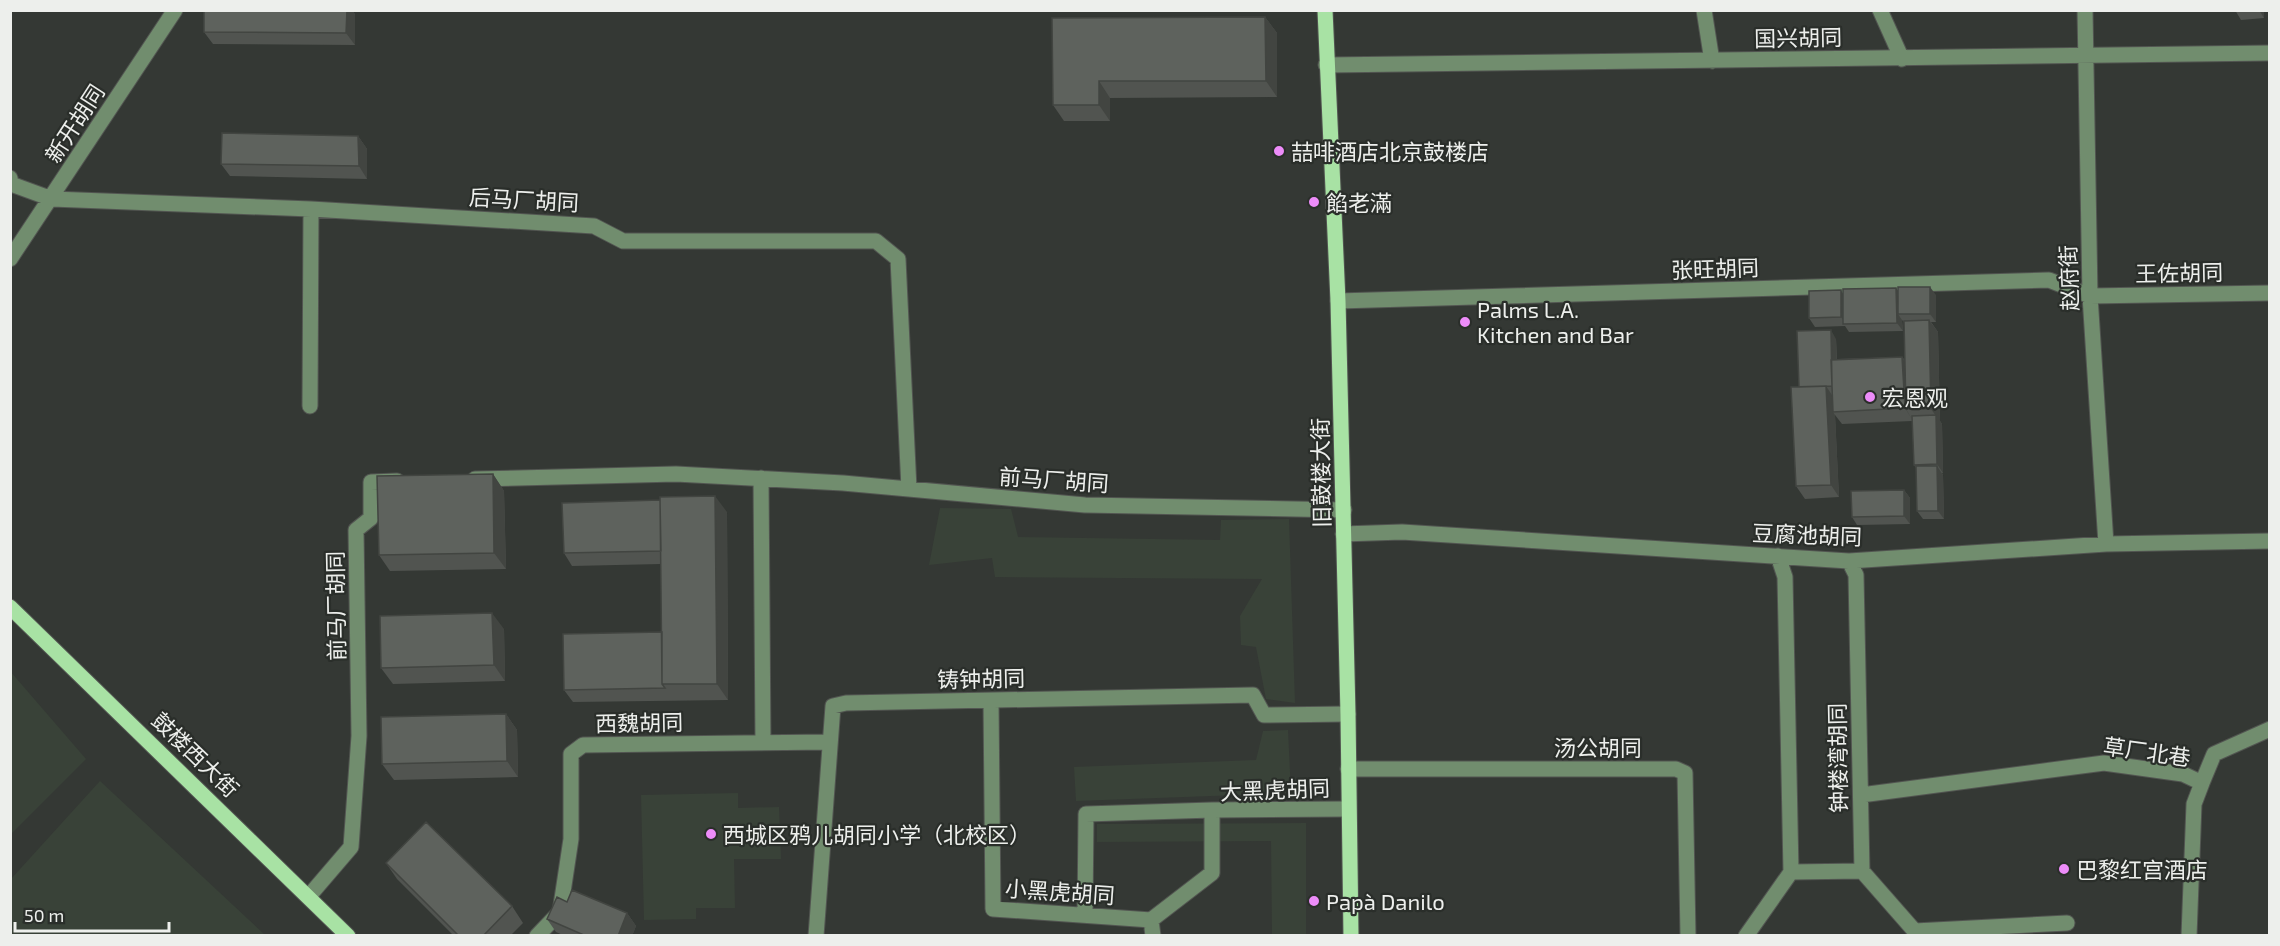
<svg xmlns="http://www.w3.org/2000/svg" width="2280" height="946" font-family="'Exo 2','Noto Sans SC',sans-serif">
<rect width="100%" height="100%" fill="#343834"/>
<!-- built -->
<path fill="#394238" d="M940,508L1011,509L1018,537L1220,540L1221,520L1289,519L1295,703L1266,699L1256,647L1241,645L1240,616L1262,579L995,577L992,558L929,565Z
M10,671L86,759L11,834H10Z
M1288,730L1291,793L1076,801L1074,767L1256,760L1263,731Z
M100,781L265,935H11V879Z
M738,793V808L779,807L781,859H734L735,908H696V919L644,920L641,795Z
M1306,823V935H1272L1271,841L1097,842V824Z"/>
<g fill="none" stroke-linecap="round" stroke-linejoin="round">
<defs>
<path id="minor" d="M1704,10L1712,61
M1880,10L1902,59
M2085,10L2090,296L2106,544
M1326,65L2270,53
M10,178L11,184L52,199L311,209L594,226L623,241H876L898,259L909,489
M10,259L175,10
M1338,301L2049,280L2090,296L2270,293
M310,406L311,209
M761,478L763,742
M475,479L676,474L843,483L1085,505L1344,510
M1343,534L1402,532L1849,561L2106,544L2270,541
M1849,561L1856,575L1862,871L1919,936
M991,701L993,909L1151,920
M1348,769H1676L1685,773L1688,936
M2202,783L2214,754L2270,729
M1861,795L2104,763L2183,774L2202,783L2194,804L2189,936
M1791,872L1862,871
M309,896L351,847L359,736L356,530L371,518V482L397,481
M1085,915L1086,814L1212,810L1348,809
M1915,931L2067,923
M537,936L560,912L571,839V754L583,745L830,742
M816,936L833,706L846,703L1253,695L1264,715L1348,714
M1153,936L1151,920L1212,873V810
M1746,936L1791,872L1785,577L1778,556"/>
<path id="major" d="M1325,10L1338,301L1348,714L1351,936
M10,607L348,936"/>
</defs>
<!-- minor casing -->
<use href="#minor" stroke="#525551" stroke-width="17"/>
<!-- major casing -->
<use href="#major" stroke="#525551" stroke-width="17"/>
<!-- minor -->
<use href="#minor" stroke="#718d6e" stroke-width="15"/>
<!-- major -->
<use href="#major" stroke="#a8e2a4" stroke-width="15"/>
</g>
<!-- wall -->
<path fill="#515450" d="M204,10H353L355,15V45L213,44L204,32Z
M2235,10H2264V18L2241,20Z
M1265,17L1277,33V97L1110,98V121H1064L1053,105L1052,18Z
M358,136L367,149V179L230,176L221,164Z
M1896,288L1898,291L1936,295V322H1931L1938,332L1940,421L1942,424L1943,473H1942L1943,475L1944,519H1923L1917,511L1916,468L1914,465L1912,421L1842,424L1835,415L1839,497L1805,499L1796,486L1799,387L1836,339L1837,359L1902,357L1905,360L1904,322L1902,320L1903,331L1849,332L1845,326L1815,327L1809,318Z
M493,474L504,491L506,569L390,571L379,555Z
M1904,490L1910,498V524L1857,525L1852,517Z
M727,512L728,700L573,702L564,690L662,632L661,564L572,566L564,553Z
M504,629L505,681L393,684L381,668Z
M506,714L517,730L518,777L394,780L382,764Z
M386,863L512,906L523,923L510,936H454L397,879Z
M627,913L636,926L632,936H565L556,932L547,919Z"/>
<!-- shaded-wall -->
<path fill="#424541" d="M347,10H353L355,15V45L346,33Z
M2259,10H2264V18Z
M1265,17L1277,33V97L1266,81Z
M1099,81L1110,98V121L1099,105Z
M358,136L367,149V179L359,166Z
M1930,287L1936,295V322L1930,314Z
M1896,288L1902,296L1898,314L1902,320L1903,331L1897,323Z
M1841,290L1846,299V324L1841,317Z
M1929,320L1938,332L1940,421L1942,424L1943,473L1937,464L1936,416L1931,409Z
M1831,330L1836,339L1838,394L1832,386Z
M1902,357L1911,369L1906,409L1913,421L1905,408Z
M1826,386L1834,398L1833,412L1835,415L1839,497L1831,485Z
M1937,466L1943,475L1944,519L1938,511Z
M493,474L504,491L506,569L494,553Z
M1904,490L1910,498V524L1904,516Z
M715,496L727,512L728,700L717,684Z
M492,613L504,629L505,681L494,665Z
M506,714L517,730L518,777L507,761Z
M627,913L636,926L632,936H618Z"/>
<!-- building -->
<path fill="#5e625d" stroke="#424541" stroke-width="1.5" d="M204,10H347L346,33L204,32Z
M1265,17L1266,81H1099V105H1053L1052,18Z
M222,133L358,136L359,166L221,164Z
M1898,287H1930V314H1898Z
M1896,288L1897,323L1843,324V289Z
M1841,290V317L1809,318V291Z
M1929,320L1931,409H1906L1904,321Z
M1831,330L1832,386L1799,387L1797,331Z
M1902,357L1905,408L1833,412L1831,360Z
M1826,386L1831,485L1796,486L1791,387Z
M1936,415L1937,464L1914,465L1912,416Z
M1916,466H1937L1938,511H1917Z
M493,474L494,553L379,555L377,476Z
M1904,490V516L1852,517L1851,491Z
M715,496L717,684H662L660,497Z
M660,500L661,551L564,553L562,503Z
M492,613L494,665L381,668L380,616Z
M662,632V684L665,688L564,690L563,634Z
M506,714L507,761L382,764L381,717Z
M426,822L512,906L483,936H459L386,863Z
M572,890L627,913L618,936H586L547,919L557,897L567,902Z"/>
<!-- markers -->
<g fill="#ed8cf9" stroke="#2a2e2a" stroke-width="2">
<circle cx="1279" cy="151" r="6"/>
<circle cx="1314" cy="202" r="6"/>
<circle cx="1465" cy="322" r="6"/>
<circle cx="1870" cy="397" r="6"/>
<circle cx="711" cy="834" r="6"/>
<circle cx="2064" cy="869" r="6"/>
<circle cx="1314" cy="901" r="6"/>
</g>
<g text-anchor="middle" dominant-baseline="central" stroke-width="4.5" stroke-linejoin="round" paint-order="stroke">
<!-- street labels -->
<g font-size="22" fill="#edefec" stroke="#2a2e2a">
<text transform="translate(1798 37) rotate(-1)">国兴胡同</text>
<text transform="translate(74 123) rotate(-57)">新开胡同</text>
<text transform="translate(524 199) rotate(3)">后马厂胡同</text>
<text transform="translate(1715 268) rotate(-2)">张旺胡同</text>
<text transform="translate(2179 272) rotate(-1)">王佐胡同</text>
<text transform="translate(2068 278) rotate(-92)">赵府街</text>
<text transform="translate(1320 473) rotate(-91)">旧鼓楼大街</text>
<text transform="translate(1054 479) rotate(4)">前马厂胡同</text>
<text transform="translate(1807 534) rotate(2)">豆腐池胡同</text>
<text transform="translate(335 606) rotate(-91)">前马厂胡同</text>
<text transform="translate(981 678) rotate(-1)">铸钟胡同</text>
<text transform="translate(639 722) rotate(-1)">西魏胡同</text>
<text x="1598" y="747">汤公胡同</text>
<text transform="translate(2147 751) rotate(8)">草厂北巷</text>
<text transform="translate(196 754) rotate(44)">鼓楼西大街</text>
<text transform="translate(1837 758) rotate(-91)">钟楼湾胡同</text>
<text transform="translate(1275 789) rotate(-2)">大黑虎胡同</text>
<text transform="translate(1060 891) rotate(4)">小黑虎胡同</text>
</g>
<!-- poi labels -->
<g font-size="22" fill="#edefec" stroke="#2a2e2a" text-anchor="start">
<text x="1291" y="151">喆啡酒店北京鼓楼店</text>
<text x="1326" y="202">餡老滿</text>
<text x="1477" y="309">Palms L.A.<tspan x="1477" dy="25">Kitchen and Bar</tspan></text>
<text x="1882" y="397">宏恩观</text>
<text x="723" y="834">西城区鸦儿胡同小学（北校区）</text>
<text x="2076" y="869">巴黎红宫酒店</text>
<text x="1326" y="901">Papà Danilo</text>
</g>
</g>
<!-- border -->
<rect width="2280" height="946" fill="none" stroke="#edefec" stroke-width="24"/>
<!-- scale -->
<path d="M15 922v9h154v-9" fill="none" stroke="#edefec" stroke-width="3"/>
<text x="24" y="922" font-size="18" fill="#edefec" stroke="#2a2e2a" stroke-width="4.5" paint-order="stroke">50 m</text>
</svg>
